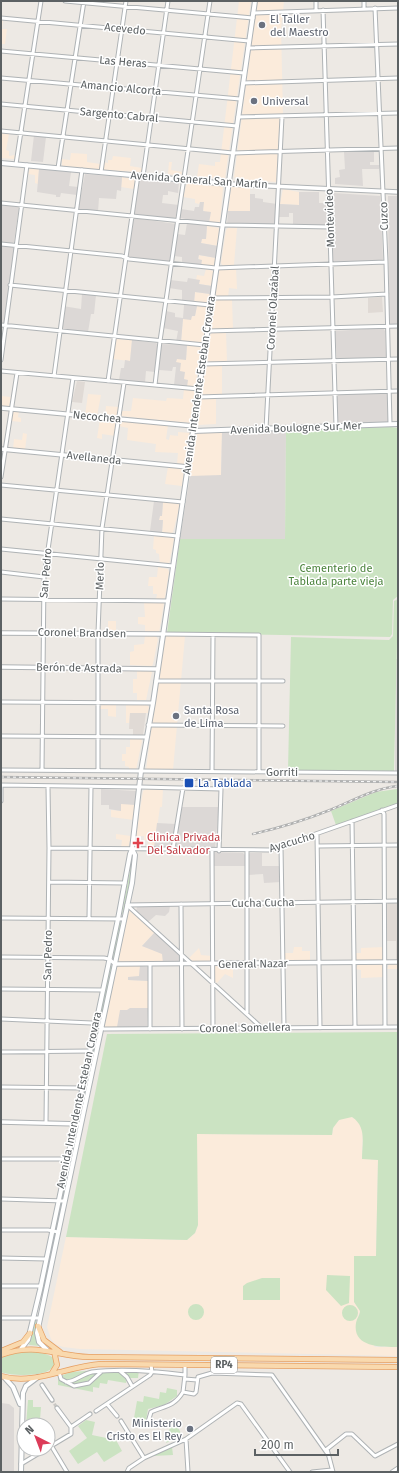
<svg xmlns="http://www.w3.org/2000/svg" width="399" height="1473" font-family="'Fira Sans',sans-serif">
<rect width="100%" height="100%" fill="#ede9e4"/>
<!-- commercial -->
<path fill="#fbebdb" d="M239,1H251L225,178L197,177L199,164L215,166V162H220Z
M257,1H284L281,28L283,115H280L276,182L237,179L234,177Z
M1,19L3,20L2,29H7L5,44H1Z
M1,133L9,134L6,150L9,151V156L15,155L14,159L1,158Z
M71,153L87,154V162L100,164V168L98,170L62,166V159L70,160Z
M113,156L131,158L130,166L142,168V172L103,170V162L108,163V160H112Z
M169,162H172L171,170L182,172L181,176L168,174Z
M30,168L39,169L38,184L35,183V175L28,174Z
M122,177L135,179L134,189L121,187Z
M187,183L222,186L223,188L220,223H209L200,202L199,204L195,203V199L183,197Z
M234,186L250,187V211H228L231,188Z
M283,189L299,192V205L280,204Z
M207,226L219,228L218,246L201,243L202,239H206Z
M228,228H237L234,265L223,266L221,263L226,230Z
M198,255L216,258L215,265L212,267L201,266Z
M236,268L237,289L229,288L228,298L215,297L219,269Z
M206,269L213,271L212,286L199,284L196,280L197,275L204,276Z
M195,292L210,294L209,302L194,303Z
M216,300H232L233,329H210L213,302Z
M197,306L206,307L208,310L203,342H181L183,318L195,316Z
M213,332H226L227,362H206L210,335Z
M115,339L132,340L130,361L112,359Z
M187,345L201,347L202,349L195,387H187L176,362L177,358L186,359Z
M222,364V395H201L205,368L207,365Z
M184,389L194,390L196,392L190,423L120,416L121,411H131L133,398L166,401L167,398L183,399Z
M88,394L101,395L97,416L85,415Z
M1,396L11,397L9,407L1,406Z
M203,398H216V424L198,425L196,423L199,401Z
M106,406L119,407L117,416H105Z
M13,411H19L18,417L21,418V422L11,421Z
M100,419L115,421V436L102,434V439L97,438Z
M120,421L168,425L166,439L169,440L170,435L178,436V432L190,433L185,463L183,465L177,464L178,453L155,452L156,444L127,440L128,428L119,426Z
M222,432L221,476H190L195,435L198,433Z
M23,433L27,434L25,450L13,449L14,439L22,440Z
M168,467L184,469L182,486L165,484Z
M163,502L178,503L180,505L173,532L171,534L162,533L163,520H159L160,516H162Z
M154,536L172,537L174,539L169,565H160L159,554L156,553V550L153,549Z
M158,567L168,569L169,572L165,597L163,600H156L157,594H153V586H148L149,577H157Z
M144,602L164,603L159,633H145V625L138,624V617H145Z
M108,621H116V633H108Z
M166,635L185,636L173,770H146L163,638Z
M145,636H156L158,639L153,664L152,666L130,665V652L134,651V645L144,644Z
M137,671H151L152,672L146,700H137V693H133V679H137Z
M102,704H116V717L108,716V709H100Z
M126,704L147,705L149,707L148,713H130L129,723H126Z
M130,739L141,738L142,741L136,770H129V767L125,766V761H122V754H126V747H130Z
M146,789H163L162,807H160L154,848L148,847V841L144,840V836H136L143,791Z
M121,803L136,805L134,820L111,817V810L121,811Z
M116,834L131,836L128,848H121L122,840L116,839Z
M129,910L155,932L142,946L163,954V963H117L127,912Z
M294,947H302V951H310V961H285L284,953H293Z
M384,947L383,960L358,961L356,960L355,953H361V948Z
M199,948L201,955L212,956L211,963L194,962L189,958Z
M358,964H381L384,966V977L361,978V970L355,969Z
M389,964H398V976L397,969H387Z
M233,965V978L225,974L217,983L214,980L215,966Z
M118,966H140L139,977H129L128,980L149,981L148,1008H130L117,1027L105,1028L103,1025L116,968Z
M344,1117H352L359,1122L363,1128L362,1158L378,1160L376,1256H354L355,1303L360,1311L357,1320L375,1347H398V1356L80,1349L63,1347L55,1344L51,1339L47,1327L66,1237L187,1240L195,1233L198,1225L196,1134L332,1135L334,1124Z"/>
<!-- industrial -->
<path fill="#dcd8d6" d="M34,135L46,137L43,162L31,161Z
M374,151V162H370V165H380L379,169H362L363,186L335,184V178L340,177L339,170L345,169L344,152Z
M39,169L71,172L69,186L78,187L77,195L61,193L60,197H56V195L37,192Z
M85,174L122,177L121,191L117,190L116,199L99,198L98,212L78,209Z
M139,179L179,183L178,193L168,191V195H163L162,203L179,205L175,219L133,214Z
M299,192H319V203H326L328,226H293V213H289V217H279L280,204L299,205Z
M334,193L380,196L383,259L382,261L333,262L332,194Z
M250,194H255V198L263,199V202L277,204L275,225L227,224L228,211H250Z
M388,196H398V324H389Z
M200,202H204L203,211L211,212L209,223L180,218L181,209L194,211L195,207H199Z
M1,204L19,207L14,242L12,244L1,243Z
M134,218L176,224L170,262L128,258L126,256Z
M187,223L207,226L206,239H202L201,243L218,246L216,258L199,255L198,259L202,260L201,266L182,264V257L174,256L177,234L185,235Z
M1,246L13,247L15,249L4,323L1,324Z
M188,278L200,280L199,284L212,286L210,294L195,292L194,303L182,301V290L169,288L170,280L187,282Z
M82,294L96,295L94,314H91L88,332L61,329L63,306L81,309Z
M184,305L197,306L195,316H192L191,320L183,319L181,342H176L178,331L163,328L166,311L175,313V317L183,318Z
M383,328L385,331L386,357L337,359L335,331Z
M132,340L156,343L158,345L155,372L146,371L145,383L119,380L121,368H124L125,360L130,361Z
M161,344L187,345L186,360L177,359L176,362L181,363L180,371L185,372L184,379L188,380L187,387L174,385L176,367H173L172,371L159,370Z
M387,393L388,422L338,424L337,397L339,394Z
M286,430L285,539H180L190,476L221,475L222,432Z
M154,501L163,502L162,516H160L159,520H163L162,533L150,531Z
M396,659H398V771H395Z
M101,789L136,791V805L121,804V811L109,809V805H101Z
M181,807H219L215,848H177L175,846Z
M157,823L176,824L171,848H154Z
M213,852L243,853L245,855V866H213Z
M250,853H262V866H281V882L264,883L263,874L248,875V854Z
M140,906H170L169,912L165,916L156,915L148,922L136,911L137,907Z
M155,932L180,954L179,963H163L162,954L142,946Z
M140,966L149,967V981L128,980V977L139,976Z
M130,1008H148L147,1027H117L120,1010H127Z
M1,1403L9,1404L14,1408V1472H1Z"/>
<!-- education -->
<path fill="#e0dad5" d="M382,297L383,312L368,313V298Z
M77,381L85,382L82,403L72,402Z
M130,713H146L143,735H133V729H129Z
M388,903H398V961H396V941H387L386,905Z"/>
<!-- green -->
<path fill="#cbe3c2" d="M391,427L398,428V596L393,600L392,634L390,637L167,633L180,539H285L286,430Z
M398,599L394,771L288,770L291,637L389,640L393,636L394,601Z
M397,789L398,804L336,825L331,811L376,792Z
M133,854L130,883L124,913L122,914Z
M120,922L122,925L113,961L114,942Z
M110,965L113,967L101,1022L100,1023L98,1020Z
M96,1031L99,1032L79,1118L78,1117Z
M398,1032V1347C382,1347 352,1348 356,1323C357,1318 360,1315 360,1311L354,1302V1256H376L378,1160L362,1159C362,1143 367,1127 352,1117L339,1120L333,1128L332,1135L197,1134L198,1225L195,1233L187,1240L66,1237L107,1034Z
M77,1127L73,1154L62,1200L61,1197Z
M54,1240L45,1288L44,1289L52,1241Z
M327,1275L350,1276L349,1303L341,1306L326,1290Z
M262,1278H280V1300H243V1286L247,1283Z
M188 1312a8 8 0 1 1 16 0a8 8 0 1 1-16 0Z
M342 1313a8 8 0 1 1 16 0a8 8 0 1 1-16 0Z
M36,1320V1339L40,1346L29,1345L34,1321Z
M22,1351C29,1351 66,1353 52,1368C44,1377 12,1376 1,1372V1358Z
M100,1370H139L138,1378H127L126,1383L108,1380L107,1384L100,1383L99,1388L93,1387V1392L58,1385V1377L71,1372Z
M167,1388L177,1390V1396L164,1405L148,1409L146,1421L134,1418L137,1401L143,1402L144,1396L159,1399L160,1392L166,1393Z
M28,1400H33V1407H41L40,1420L47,1421V1425H26Z
M86,1420L95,1422L92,1435L116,1440L122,1451L104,1462L97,1452L78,1464L69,1451L87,1438L78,1426Z
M177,1426L182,1435L166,1443L170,1427Z
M172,1447L173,1455L152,1456Z"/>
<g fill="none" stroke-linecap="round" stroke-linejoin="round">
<!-- minor-tunnel -->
<path stroke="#c9c7c4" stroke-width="3" stroke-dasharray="3 1.5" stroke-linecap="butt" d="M52,1400L57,1408"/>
<defs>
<path id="minor" d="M65,1L253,18
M316,1V10
M364,1V9
M375,8L386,262L390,424
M323,10L336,426
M253,13L398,8
M1,18L249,41
M248,48L398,44
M1,51L244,73
M1,78L240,99
M243,83L398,78
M1,104L237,126
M238,117L398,113
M1,131L233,153L398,148
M16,164L41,1
M58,168L84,1
M101,172L126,1
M143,176L168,1
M1,203L223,225L330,227
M1,244L122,256L129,259L216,268L386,262
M10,285L210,305
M212,298L332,297L387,294
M1,325L205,345
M207,331L398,326
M1,360L27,165
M203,364L398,359
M1,371L199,389
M54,376L82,170
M108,381L138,175
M155,385L160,341L210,1
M198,397L398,391
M266,429L282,117
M1,477L17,373
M1,485L183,502
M1,519L178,536
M1,549L173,566
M1,572L44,577
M1,599L168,601
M163,634L259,635V772
M156,681H283
M1,702L153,703
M148,725L283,726
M1,736L146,737
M1,770L141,771
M42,770L44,577L73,378
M98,770V633L102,528L124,383
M143,771L398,773
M212,772L213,635
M1,785L139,787
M141,787L221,789L219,851
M1,801V785
M382,810L384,814L385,1027
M352,821L355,1027
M317,835L320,1028
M318,846L398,845
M281,847L284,1028
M49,848L270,850L398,805
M173,849L183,788
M212,851L213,1029
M247,851V1013
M49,882L125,883
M181,904L182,1029
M127,905L398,901
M127,905L262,1028
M1,918L124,919
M89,918L91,787
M1,957L104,958L109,959L115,964
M1,989L103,990
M1,1019L92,1023L104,1029L398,1027
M150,1029V965
M1,1052L90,1051
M1,1087L82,1088
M46,1123L49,848L48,787
M1,1159H67
M1,1199L64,1201
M1,1230H48L58,1232
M1,1258L46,1259
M1,1286H41
M1,1318H40
M185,1365V1375
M120,1371L127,1377L132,1386
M59,1372L61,1379L74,1386L89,1383L101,1372
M185,1379L197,1380
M66,1382C75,1382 82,1374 92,1372C122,1368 155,1371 185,1375L183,1392L194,1394L196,1392L198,1377L212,1373L272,1375L327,1453
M42,1385L52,1400
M107,1404L117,1416
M96,1411L150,1375L152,1372L151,1365
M121,1421L144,1458
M148,1422L151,1412C164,1406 174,1407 183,1392
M71,1427L90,1414
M186,1439L188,1472
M52,1447L67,1472
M21,1464L71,1434V1427L57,1408
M127,1472L129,1468L144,1458L186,1439L237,1403L241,1404L290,1472
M312,1472L332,1470
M333,1472L327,1449L346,1434H352L375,1456L398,1444
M392,1472L398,1468"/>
<path id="tertiary" d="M229,184L398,192
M1,408L194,426
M1,449L188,467
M1,633L163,634
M1,667L157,669
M115,964L398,962
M1,1122L80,1124"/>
<path id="secondary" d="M1,163L229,184
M193,431L398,424
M21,1349L28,1340L40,1290L118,919L130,854L132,849L141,771L153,703L190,452L255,1
M47,1350L39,1342L37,1333L132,883L135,855L132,849
M4,1377L13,1387L20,1404
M21,1472L23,1393L26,1386L38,1377"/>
<path id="primary" d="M38,1326L44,1340L60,1352
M1,1351L23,1342L30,1333
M1,1355C36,1342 55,1356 89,1357L398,1360
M52,1373L57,1365L54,1351
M1,1376C34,1386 67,1366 101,1364L398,1367"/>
</defs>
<!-- minor casing -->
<use href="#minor" stroke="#afb3b5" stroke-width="5"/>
<!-- tertiary casing -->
<use href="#tertiary" stroke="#afb3b5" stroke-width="5.5"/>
<!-- secondary casing -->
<use href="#secondary" stroke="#aeb3b6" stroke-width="6"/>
<!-- primary casing -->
<use href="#primary" stroke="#e6a064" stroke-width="6"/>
<!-- minor -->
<use href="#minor" stroke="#fff" stroke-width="3"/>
<!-- tertiary -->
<use href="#tertiary" stroke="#fff" stroke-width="3.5"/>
<!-- secondary -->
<use href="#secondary" stroke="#fff" stroke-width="4"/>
<!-- primary -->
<use href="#primary" stroke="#f9d9ae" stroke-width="4.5"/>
<defs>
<path id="rail" d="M1,777L398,782
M253,834C279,828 305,820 330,810C352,801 373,789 397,786"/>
</defs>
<!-- rail casing -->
<use href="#rail" stroke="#b0b1b1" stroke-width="2.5"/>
<!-- rail -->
<use href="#rail" stroke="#fff" stroke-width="1" stroke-dasharray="3" stroke-linecap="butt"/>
</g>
<!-- markers -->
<g fill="#6b7280" stroke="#fff" stroke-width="1.5">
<circle cx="262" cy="25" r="4"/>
<circle cx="254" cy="101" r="4"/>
<circle cx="176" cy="716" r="4"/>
<circle cx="190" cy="1429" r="4"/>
</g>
<rect fill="#1a4fb4" stroke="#fff" stroke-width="1.5" x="184" y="778" width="10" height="10" rx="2"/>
<path fill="#e0444e" stroke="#fff" stroke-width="1.5" d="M136 837h4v4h4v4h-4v4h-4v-4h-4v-4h4z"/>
<g text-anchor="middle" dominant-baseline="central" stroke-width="3" stroke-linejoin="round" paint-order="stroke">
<!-- shield labels -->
<rect fill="#fff" stroke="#8d9092" stroke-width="1" x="211" y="1357" width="26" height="16" rx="3"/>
<g font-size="10" font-weight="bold" fill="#5c6163">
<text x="224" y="1365">RP4</text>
</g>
<!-- worship labels -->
<g font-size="11" fill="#5b616d" stroke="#fff" text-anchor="start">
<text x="270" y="19">El Taller<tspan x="270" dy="13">del Maestro</tspan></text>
<text x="262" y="101">Universal</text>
<text x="184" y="710">Santa Rosa<tspan x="184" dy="13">de Lima</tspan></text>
<text x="182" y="1423" text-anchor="end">Ministerio<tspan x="182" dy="13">Cristo es El Rey</tspan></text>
</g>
<!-- street labels -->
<g font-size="11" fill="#5c6163" stroke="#fff">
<text transform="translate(125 29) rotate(6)">Acevedo</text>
<text transform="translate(123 62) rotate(5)">Las Heras</text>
<text transform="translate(121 88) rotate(5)">Amancio Alcorta</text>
<text transform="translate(119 115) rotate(5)">Sargento Cabral</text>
<text transform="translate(199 180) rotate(4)">Avenida General San Martín</text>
<text transform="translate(384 216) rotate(-92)">Cuzco</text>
<text transform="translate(330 218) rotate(-92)">Montevideo</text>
<text transform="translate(273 308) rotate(-87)">Coronel Olazábal</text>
<text transform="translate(199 385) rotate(-82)">Avenida Intendente Esteban Crovara</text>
<text transform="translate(97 417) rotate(5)">Necochea</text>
<text transform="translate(296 428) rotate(-2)">Avenida Boulogne Sur Mer</text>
<text transform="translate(94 458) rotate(6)">Avellaneda</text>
<text transform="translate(46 573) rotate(-85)">San Pedro</text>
<text transform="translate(100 576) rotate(-89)">Merlo</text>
<text transform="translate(82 633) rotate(1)">Coronel Brandsen</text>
<text transform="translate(79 668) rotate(1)">Berón de Astrada</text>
<text x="282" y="772">Gorriti</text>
<text transform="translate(292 842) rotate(-17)">Ayacucho</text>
<text transform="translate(263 903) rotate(-1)">Cucha Cucha</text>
<text transform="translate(48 955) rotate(-89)">San Pedro</text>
<text transform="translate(253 964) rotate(-1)">General Nazar</text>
<text transform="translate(245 1028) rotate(-1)">Coronel Somellera</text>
<text transform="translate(79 1100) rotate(-78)">Avenida Intendente Esteban Crovara</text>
</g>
<!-- park labels -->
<g font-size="11" fill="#4b833c" stroke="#fff">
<text x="336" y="568">Cementerio de<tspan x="336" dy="13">Tablada parte vieja</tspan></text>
</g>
<!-- transit labels -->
<g font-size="11" fill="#164399" stroke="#fff" text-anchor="start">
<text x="198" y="783">La Tablada</text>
</g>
<!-- health labels -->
<g font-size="11" fill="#be3a42" stroke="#fff" text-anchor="start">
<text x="147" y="837">Clinica Privada<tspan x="147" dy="13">Del Salvador</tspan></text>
</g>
</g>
<!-- border -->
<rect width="399" height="1473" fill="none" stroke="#5c6163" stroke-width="4"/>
<!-- north arrow -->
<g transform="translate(36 1437) rotate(318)"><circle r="19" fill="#ffffff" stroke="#bec0c1"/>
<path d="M0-3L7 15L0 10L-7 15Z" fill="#dc3c59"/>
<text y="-6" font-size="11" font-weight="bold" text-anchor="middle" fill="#5c6163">N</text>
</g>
<!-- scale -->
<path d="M255 1449v6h83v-6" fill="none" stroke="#5c6163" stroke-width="2"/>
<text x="261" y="1449" font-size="12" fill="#5c6163" stroke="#ffffff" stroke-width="3" paint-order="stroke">200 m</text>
</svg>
